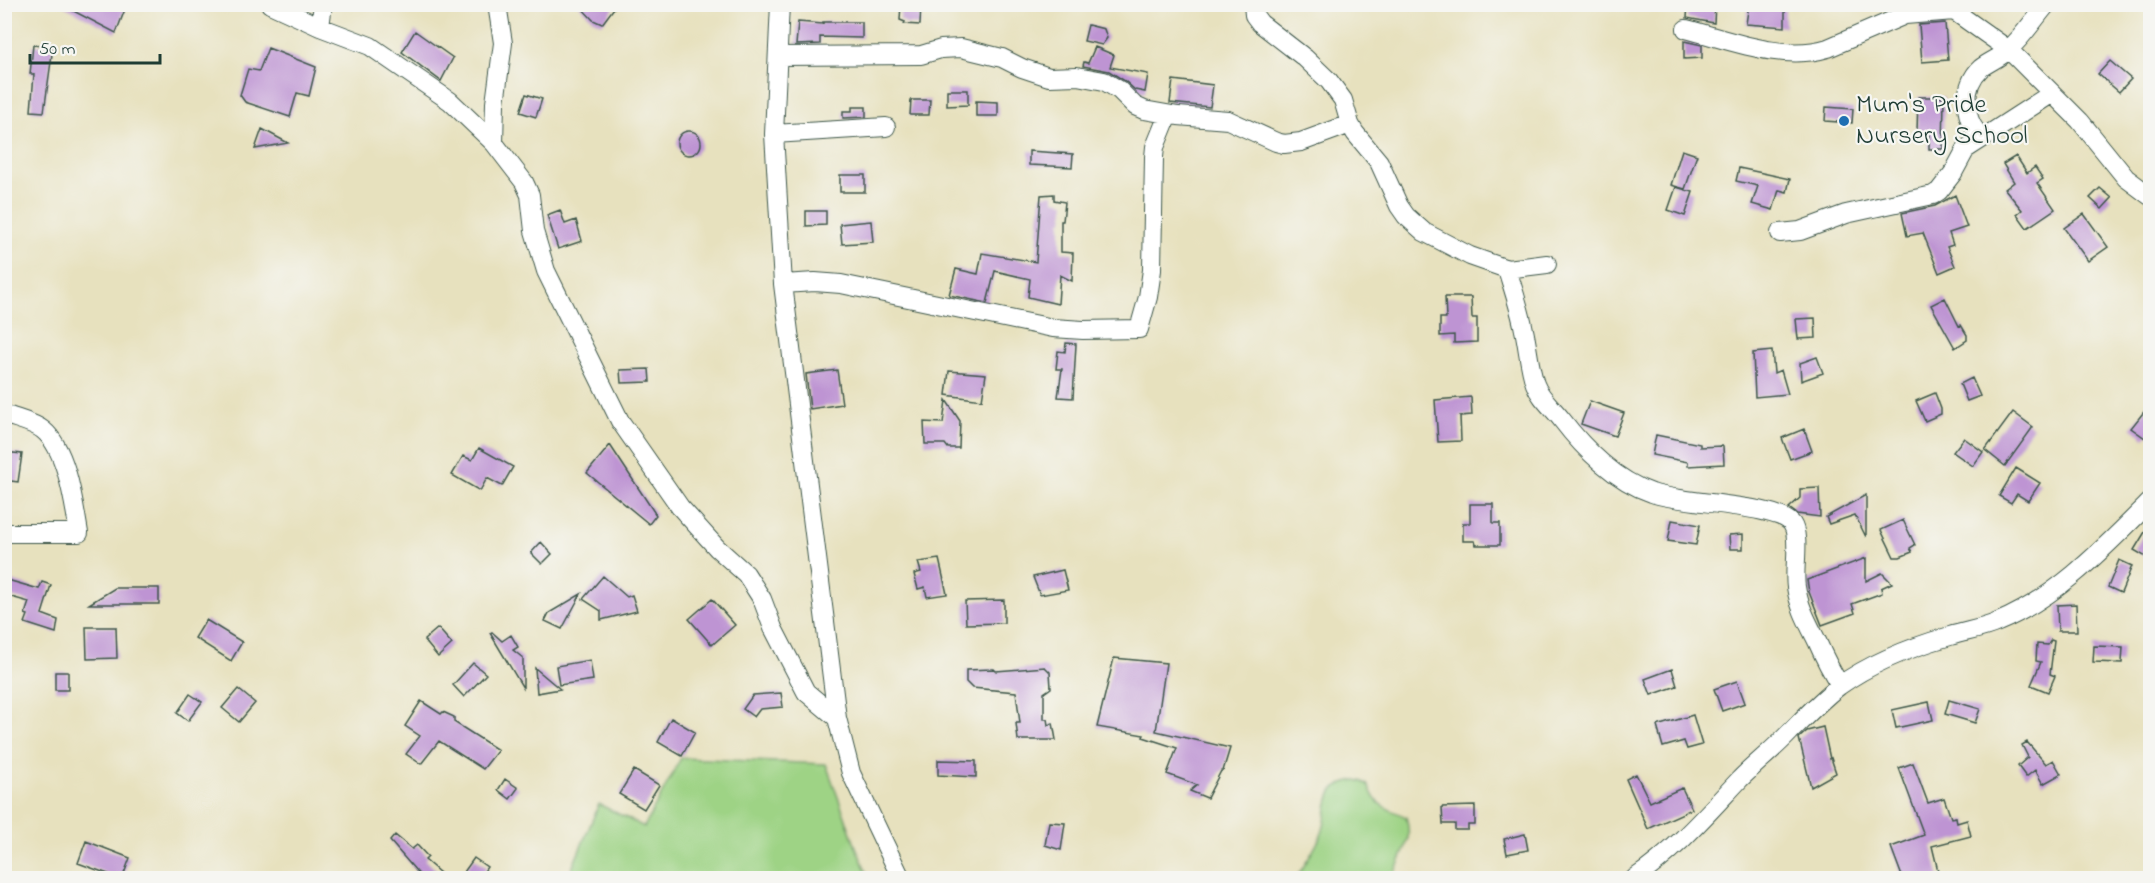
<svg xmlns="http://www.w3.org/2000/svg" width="2155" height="883" font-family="'Indie Flower',sans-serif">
<rect width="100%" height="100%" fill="#f6f6f2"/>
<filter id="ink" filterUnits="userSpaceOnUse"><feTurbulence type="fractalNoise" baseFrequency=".0167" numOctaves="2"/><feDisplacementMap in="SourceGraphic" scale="12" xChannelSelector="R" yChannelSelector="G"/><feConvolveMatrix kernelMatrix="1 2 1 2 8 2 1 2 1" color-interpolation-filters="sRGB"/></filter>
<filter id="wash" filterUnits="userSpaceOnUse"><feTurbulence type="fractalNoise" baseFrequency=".008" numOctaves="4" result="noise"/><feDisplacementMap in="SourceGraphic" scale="24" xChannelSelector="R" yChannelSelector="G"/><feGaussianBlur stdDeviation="1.35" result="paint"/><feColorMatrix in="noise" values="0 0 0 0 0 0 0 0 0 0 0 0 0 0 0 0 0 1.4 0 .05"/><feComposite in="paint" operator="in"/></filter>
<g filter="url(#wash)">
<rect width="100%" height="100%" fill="#e7e1be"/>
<!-- green -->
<path fill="#9ed385" stroke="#5e885c" stroke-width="1.5" d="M681,758L826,764L856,847L869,878H568L599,804L644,827Z
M1356,780C1374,783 1368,794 1379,803C1386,809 1398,813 1406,817C1414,843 1400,855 1393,878H1296C1305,864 1315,850 1322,833C1331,809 1320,784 1356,780Z"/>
<g id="blocks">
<!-- building -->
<path fill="#be94d3" d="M60,4H127L116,33Z
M578,4H617L602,24L593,20Z
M901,4H921L920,25L904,24L905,22L900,20Z
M1688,4H1715L1714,23L1687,18Z
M1749,4L1785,6V27L1746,24Z
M798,22L823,24V22H862V38L820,37V44L796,45Z
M1945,23L1948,60L1922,62L1919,25Z
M1088,25L1104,29L1107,38L1102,45L1084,41Z
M415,31L453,58L441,81L402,52Z
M1684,41L1702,45V58L1684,59Z
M33,45L53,47L44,112L31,111L34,74H30Z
M1095,47L1114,55L1110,67L1148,74L1145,92L1135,90L1125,81L1109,71L1083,66L1084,62L1088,63Z
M268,48L316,67L309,96L297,93L290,117L245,102L240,95L248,69L259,71Z
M2110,61L2131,79L2119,92L2098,74Z
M1173,80L1213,85L1210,107L1170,103Z
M947,90H968V105L947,106Z
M526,94L542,99L536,117L520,112Z
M1918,97H1944L1943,149H1929V132H1917Z
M911,100H930L929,115H910Z
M976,101L998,102V116H976Z
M852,107H866V117L843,118V111H852Z
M1826,107L1853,109L1852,123L1825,121Z
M262,129L288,143L255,149Z
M677 143a12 12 0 1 1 24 0a12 12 0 1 1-24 0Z
M1682,150L1697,155L1685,189L1671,185Z
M1029,151L1073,154L1072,167L1029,165Z
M2016,156L2027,173L2035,167L2043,179L2037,183L2055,209L2027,228L2017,214L2022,210L2005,189L2014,182L2003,164Z
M1739,168L1790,179L1787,192L1779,190L1773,210L1752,204L1758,186L1736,181Z
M840,175H865V192H840Z
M1676,187L1693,192L1685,216L1668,210Z
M2100,188L2112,198L2102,209L2090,198Z
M1054,194V200L1065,202L1063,221H1061V252L1073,253L1072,281L1060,275L1058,304L1028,297L1030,279L995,271L987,303L949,295L956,269L978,274L982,253L1036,262L1041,195Z
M1955,195L1967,227L1949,233L1953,245L1947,247L1955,266L1939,273L1923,233L1907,236L1902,213L1935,206Z
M560,210L565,224L576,220L582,241L558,249L547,215Z
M806,211H826V225L806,226Z
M2084,214L2108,247L2088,261L2064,228Z
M871,221L873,242L842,244L840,224Z
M1445,297H1471L1472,318H1477V342L1454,343V335L1440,336V318H1446Z
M1945,298L1959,326L1961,325L1967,335V340L1955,348L1931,305Z
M1815,318L1816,338L1798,339L1796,319Z
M1066,343L1076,344L1073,398L1058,397L1062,369H1056L1058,351L1065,352Z
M1772,351L1774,373L1781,370L1788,394L1755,397L1753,353Z
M1817,357L1823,373L1801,381L1800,363Z
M649,369L650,382L621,383L620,370Z
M837,370L842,404L810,409L806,374Z
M949,371L986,374L982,400L946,395Z
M1972,378L1980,396L1967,401L1960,384Z
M1935,393L1941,409V414L1925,421L1916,401Z
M1471,397L1472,415L1460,416L1461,441L1438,442L1435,400Z
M946,400L960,421L959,448H948L945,444H925L924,422L943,423Z
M1590,401L1624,413L1615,436L1581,424Z
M2151,403V431L2145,438L2131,428Z
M2013,412L2033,427L2005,466L1985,450Z
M1804,429L1812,451L1790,459L1782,438Z
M1656,435L1700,444V447L1723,446L1724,464L1688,466V462L1652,455Z
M1964,438L1983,452L1973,466L1953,452Z
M610,445L656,515L649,524L587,473Z
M479,448L513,467L502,486L487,478L480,491L452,475L463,456L472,460Z
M4,452L22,454L18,482L4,480Z
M2016,468L2040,483L2028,501L2017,494L2011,503L1999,496Z
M1819,488L1820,517L1797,514L1789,508L1800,498V489Z
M1866,495V537L1855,515L1829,524L1826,517Z
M1470,504H1493V523H1500V545H1476L1475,541H1463V523H1470Z
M1672,520L1700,525L1696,545L1668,541Z
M1903,520L1915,545L1910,548L1912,552L1900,557H1894L1881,530Z
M2151,522V560L2134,550Z
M1743,534V549H1730L1729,535Z
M541,542L552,554L542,564L531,553Z
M1866,558V581L1882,573L1892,583L1881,588L1882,593L1852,604L1855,613L1822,625L1809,592L1807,580Z
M939,559L947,594L927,597L925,587L918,589L914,574L921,572L918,562Z
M2119,560L2132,566L2121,593L2108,587Z
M1063,570L1068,590L1040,595L1033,577Z
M603,576L627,597L632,595L637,611L601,620V611L583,599Z
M4,579L39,589L42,582L51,585L42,614L58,620L56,633L25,623L28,615L25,614L29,602L4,595Z
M115,588H159V604H89Z
M581,594L562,629L545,621L549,613Z
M712,599L735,625L712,645L689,619Z
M1004,600V623L966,624L965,601Z
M2076,604L2077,631H2058L2057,605Z
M206,620L242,642L231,661L195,638Z
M86,627H116L117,658L87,659Z
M438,628L452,644L438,657L424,640Z
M492,632L502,641L511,635L518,647L513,650L523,658V688L490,633Z
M2051,640L2054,641L2050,674L2055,676L2048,692L2031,685L2041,662L2036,661L2037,644L2048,645Z
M2094,646L2123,647L2122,663L2093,662Z
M1114,658L1166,663L1156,731L1230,748L1223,771H1221L1207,798L1190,791L1197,785L1167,774L1177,748L1143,737L1144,735L1097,727Z
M590,660L593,680L559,685L556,666Z
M473,663L486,674L464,697L453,685Z
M1045,667L1050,672L1051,688L1044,693V719H1047L1048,725L1053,723L1056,740H1018L1016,723H1020L1016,692L972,688L966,682V670L994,669L996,671Z
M535,668L560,689L537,693Z
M1672,669L1677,686L1651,695L1645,679Z
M55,672H68V690H55Z
M1737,681L1745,703L1722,711L1714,689Z
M238,689L255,703L239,722L222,708Z
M781,693L783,707L760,709L754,717L743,709L753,695Z
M190,694L202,702L188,721L177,713Z
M1949,700L1980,709L1975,723L1945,714Z
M421,701L441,714L443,712L454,717V722L498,750L483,769L439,741L421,764L406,754L420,736L405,726Z
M1929,702L1933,720L1896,728L1892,710Z
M1693,715L1702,745L1687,749L1684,741L1663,747L1657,726Z
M671,718L695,732L682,756L658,742Z
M1823,727L1830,759L1831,758L1836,773L1811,787L1799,738L1807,731Z
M2027,742L2046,764L2053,760L2061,774L2043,784L2035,770L2026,777L2018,766L2028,757L2022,745Z
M938,760L976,761V777L938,775Z
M1913,763L1928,803L1944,798L1951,818L1956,817L1957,823L1967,820L1971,836L1932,846L1940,879H1903L1891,847L1924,835L1899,768Z
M634,770L659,785L644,809L619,794Z
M1636,774L1650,802L1682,788L1692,809L1648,829L1626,779Z
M505,779L518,788L510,799L498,790Z
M1475,806V825H1468V830H1455V824H1443L1442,807Z
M1049,822L1065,823L1061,850L1045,845Z
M1525,834L1528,850L1507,854L1504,839Z
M395,835L412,849L417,845L428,857L425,860L447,879H423L390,841Z
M86,841L130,858L122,879L78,863Z
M474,858L487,867L479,879H459Z"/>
</g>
</g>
<g filter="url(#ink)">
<use href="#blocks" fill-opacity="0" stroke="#3d5649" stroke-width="1.5"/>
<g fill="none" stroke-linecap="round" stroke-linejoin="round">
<defs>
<path id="minor" d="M270,4L320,27L370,46L450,101L494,143L524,182L530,195L534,231L546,271L620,421L680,507L717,548L746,574L762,599L773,628L806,692L837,718
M780,4L774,134L783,284L837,718L851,773L901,878
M1253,4L1254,15L1260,23L1305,58L1329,81L1343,100L1350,124L1355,133L1379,162L1399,206L1406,216L1424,232L1470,256L1507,269C1513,289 1520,309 1524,330C1528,347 1529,367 1535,384C1540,398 1553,408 1562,420C1584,449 1616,481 1652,493C1681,504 1778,504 1792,524C1801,537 1793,570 1796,587C1799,607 1808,623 1817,641C1824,657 1831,671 1840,685
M1948,4L1954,11L2009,50L2080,121L2126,178L2150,196
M320,27L323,4
M1686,29C1730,40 1783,62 1828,48L1905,15L1954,11
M779,56L921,55L941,49L961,48L1002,58L1022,68L1049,77L1077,76L1104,81L1119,90L1135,106L1144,110L1178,116L1228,120L1276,142L1284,144L1301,142L1350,124
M774,134L886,127
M1983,137C1962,123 1962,85 1981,68C1990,61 2000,58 2008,50C2023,37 2034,19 2047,4
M494,143L495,103L503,43L497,4
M1780,233L1800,231L1846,214L1933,195L1939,191L1953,173L1966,149L2051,94
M1507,269L1547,264
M783,284L815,282L841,284L1053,328L1083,330L1139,329L1148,297L1152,270L1154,157L1155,147L1168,115
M4,414C16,419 33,422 43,430C67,449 74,504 79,533H4
M1635,878C1675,851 1707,814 1740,779C1756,763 1774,749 1790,732C1806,716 1821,700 1839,686C1872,662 1912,647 1950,636C1966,631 1983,629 1998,622C2058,597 2105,547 2150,502"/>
</defs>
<!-- minor casing -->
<use href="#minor" stroke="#3d5649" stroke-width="20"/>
<!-- minor -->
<use href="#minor" stroke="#fff" stroke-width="18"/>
</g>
</g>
<!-- markers -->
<circle fill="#1f6fb2" stroke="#f6f6f2" stroke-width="2" cx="1844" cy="121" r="6"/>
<g text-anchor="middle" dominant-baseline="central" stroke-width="4.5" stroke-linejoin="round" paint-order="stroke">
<!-- poi labels -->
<g font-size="27" fill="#1f3d34" stroke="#f6f6f2" text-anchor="start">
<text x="1856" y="105">Mum's Pride<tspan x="1856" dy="31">Nursery School</tspan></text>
</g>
</g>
<!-- margin -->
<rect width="2155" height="883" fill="none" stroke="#f6f6f2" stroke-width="24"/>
<!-- scale -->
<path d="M30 54v9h130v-9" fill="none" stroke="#1f3d34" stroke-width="3"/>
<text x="39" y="54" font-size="18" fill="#1f3d34" stroke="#f6f6f2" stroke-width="4.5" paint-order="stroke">50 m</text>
</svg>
